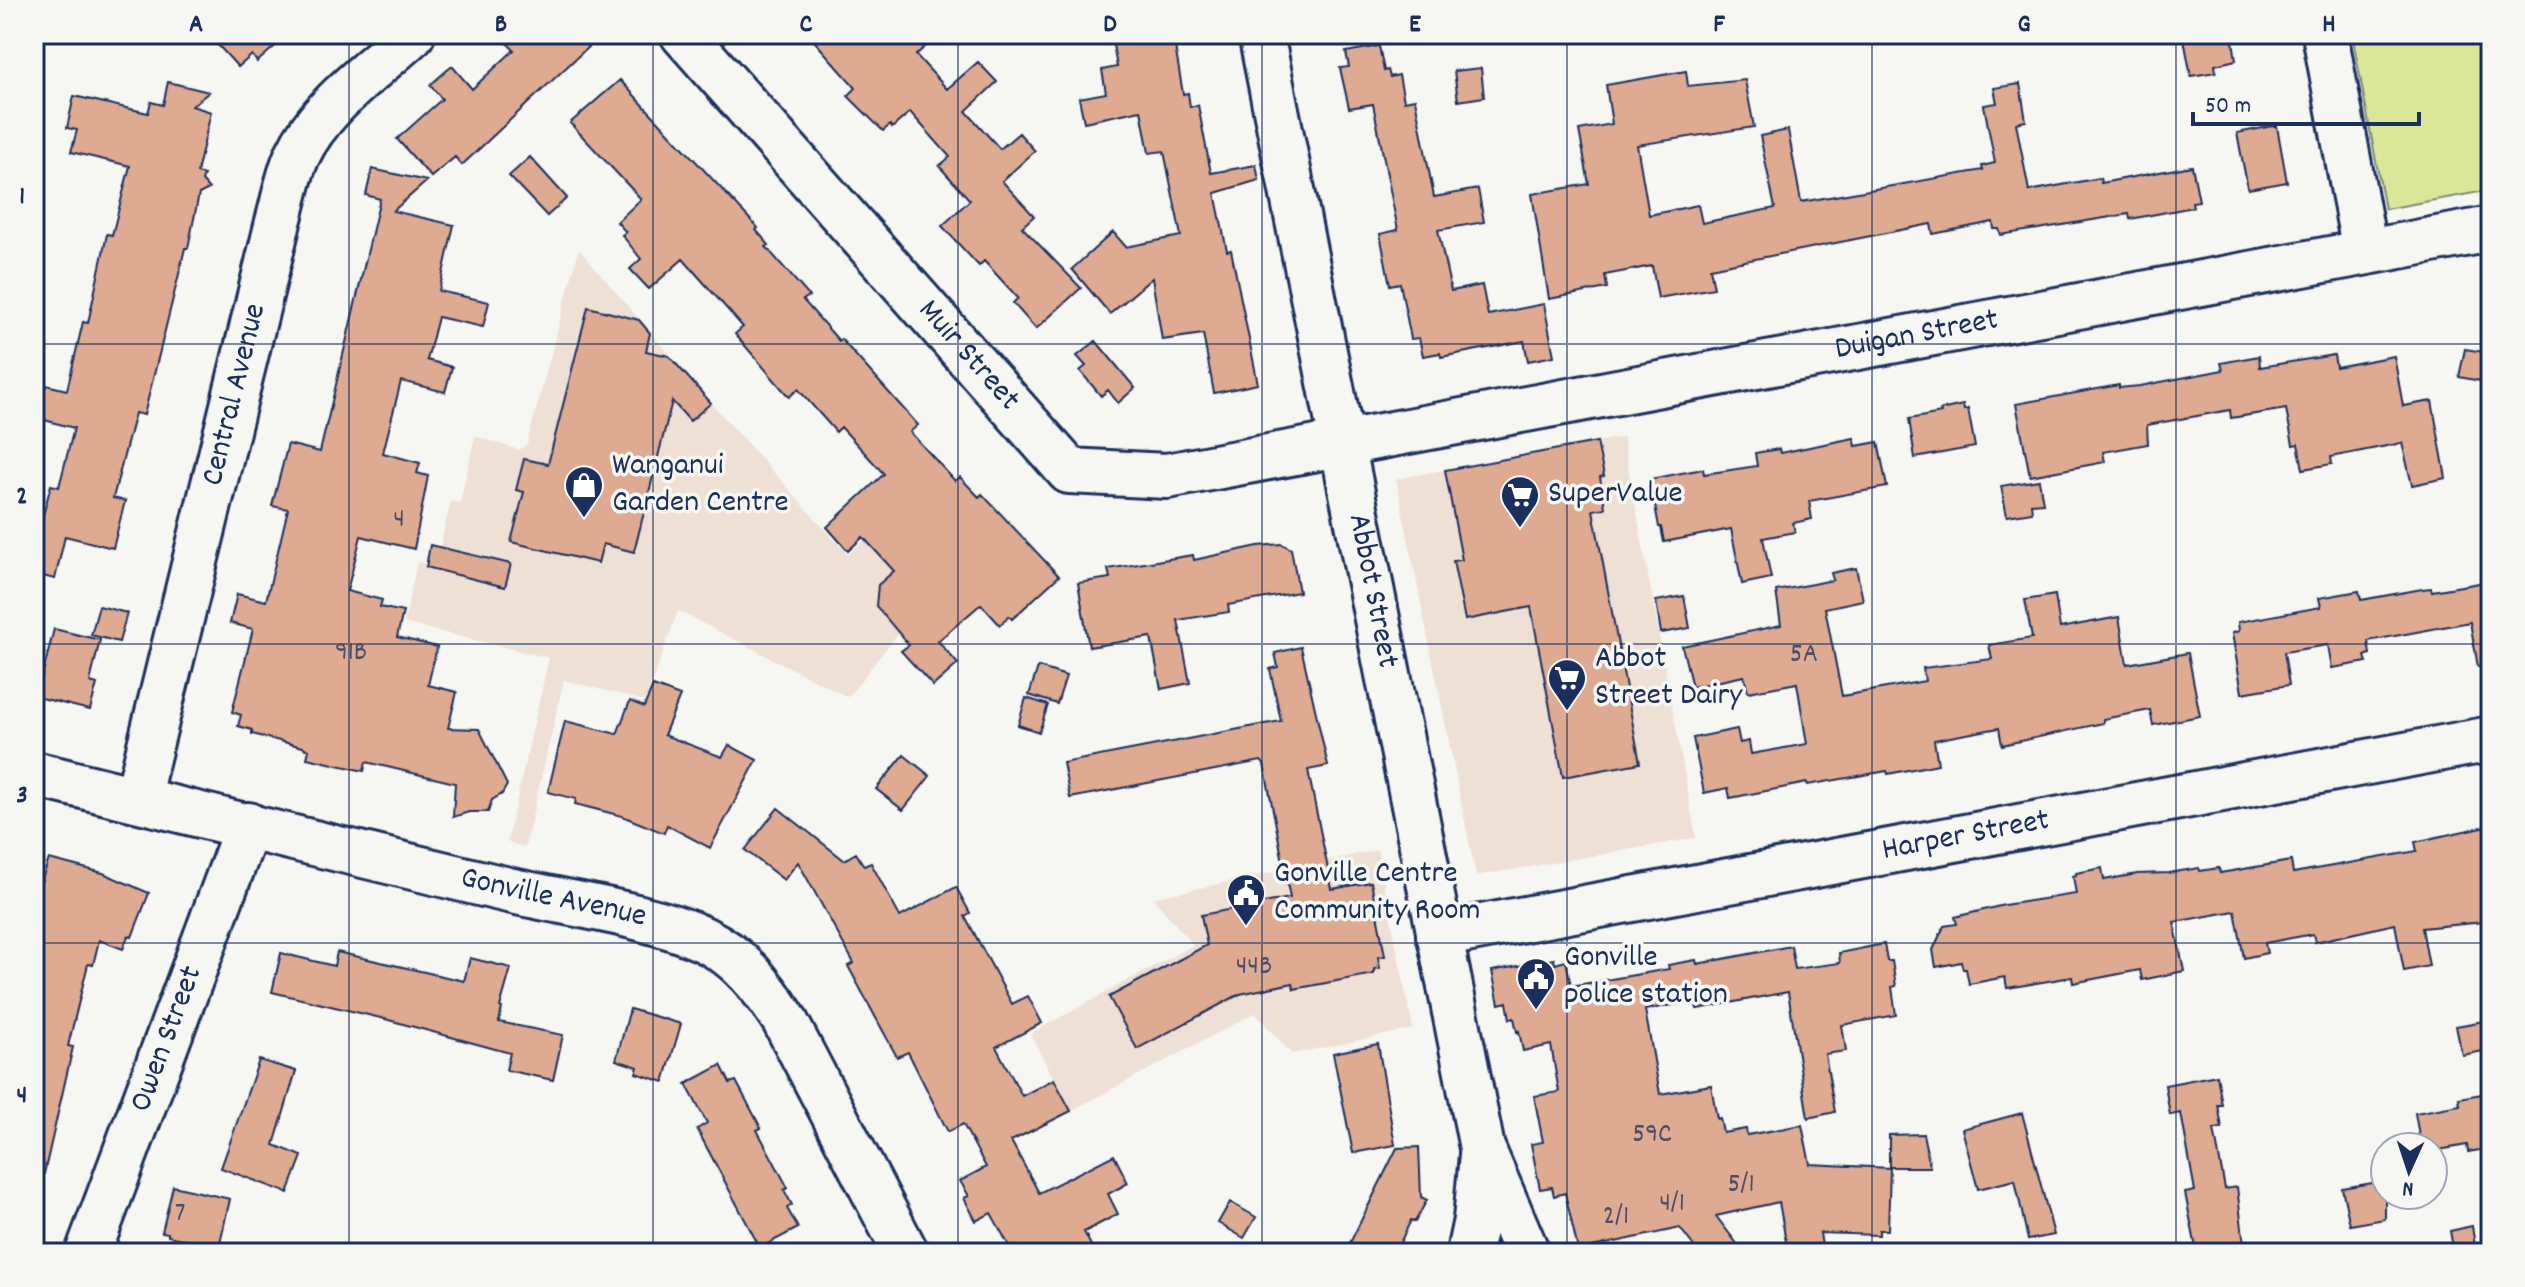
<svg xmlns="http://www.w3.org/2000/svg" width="2525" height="1287" font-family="Dekko,sans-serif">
<rect width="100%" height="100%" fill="#f6f6f2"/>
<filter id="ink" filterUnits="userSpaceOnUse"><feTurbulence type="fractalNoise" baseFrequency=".0125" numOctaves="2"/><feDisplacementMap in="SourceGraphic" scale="16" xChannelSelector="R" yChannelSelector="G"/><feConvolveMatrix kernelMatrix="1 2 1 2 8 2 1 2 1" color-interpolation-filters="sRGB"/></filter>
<g filter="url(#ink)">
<!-- built -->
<path fill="#efe0d5" d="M579,249L711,403L848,555L870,535L898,567L907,622L848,697L678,611L645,701L564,680L525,847L507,842L549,658L404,623L417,562L426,564L431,545L440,547L451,501L460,503L475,436L519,450L527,444Z
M1623,437L1696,838L1476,876L1396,479Z
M1377,850L1413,1029L1292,1054L1255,1013L1071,1111L1030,1034L1193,945L1153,898Z"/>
<!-- green -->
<path fill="#dae698" stroke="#7a8a7b" stroke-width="2" d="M2352,34H2491V190L2385,209Z"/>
<!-- building -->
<path fill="#deab92" stroke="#1b2f5e" stroke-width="2" d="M208,34H289L257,62L252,55L238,67Z
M498,34H575L588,47L462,165L455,157L431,177L397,139L442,99L430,85L452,66L472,89L514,50Z
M808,34H939L916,55L947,89L978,62L997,82L966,111L1000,149L1019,133L1035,151L1002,181L1034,216L1022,227L1081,288L1036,329L1013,303L1018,298L984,261L979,266L942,226L970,200L939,166L950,157L910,112L892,128L890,125L883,131L848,96L856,88Z
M1111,34H1173L1183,94L1188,93L1190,107L1198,105L1211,173L1256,165L1259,180L1215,193L1227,251L1231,250L1258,384L1214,393L1203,334L1162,340L1152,278L1110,314L1072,269L1113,232L1126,247L1181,236L1164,151L1149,153L1141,110L1084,122L1079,98L1106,93L1102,70L1117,67Z
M2183,34H2232L2236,60L2215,65L2216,72L2191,76Z
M1379,46L1384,71L1388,70L1390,77L1399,75L1404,101L1415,99L1434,197L1478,189L1484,222L1438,230L1451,291L1482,285L1488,315L1544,304L1554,356L1528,361L1524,341L1441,357L1440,353L1423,356L1419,338L1411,339L1400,283L1390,285L1380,234L1398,230L1373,104L1349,108L1340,68L1349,67L1346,52Z
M1481,68L1484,97L1458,101L1454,71Z
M1686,71L1688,86L1745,80L1754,127L1637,145L1649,215L1698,205L1702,223L1775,208L1760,136L1788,130L1801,202L1983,170L1982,166L1995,163L1984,105L1997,103L1994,88L2020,84L2026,121L2016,123L2029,191L2100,178L2101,183L2192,166L2199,201L2192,202L2193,207L2130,219L2129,214L2001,235L1999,229H1994L1993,222L1933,234L1931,224L1710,268L1714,288L1658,298L1652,266L1605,275L1607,288L1549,299L1532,194L1589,184L1579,130L1612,124L1606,85Z
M620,80L758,228L756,230L769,245L766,247L809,296L803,300L839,341L841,339L918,425L910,432L955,481L960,477L979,497L982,494L1059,576L1012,619L1009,616L1000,625L981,604L938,641L958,664L933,686L901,651L909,645L876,606L878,585L894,571L863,537L848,551L827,527L884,474L841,427L836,432L798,389L789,397L735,334L743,327L683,259L649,289L630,269L641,259L622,235L626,232L617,222L641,199L570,123Z
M168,82L209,92L192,106L211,112L197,173L204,175L202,181L209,189L199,194L188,248H185L178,278L144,415L135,413L113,498L125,501L113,548L65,536L55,579L34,574V550L51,485L59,487L74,428L37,418L46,385L67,390L83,322L88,323L107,234L112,235L130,166L71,152L77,130L67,128L74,96L148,113L151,102L163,105Z
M2273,126H2277L2287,182L2248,189L2237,133Z
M530,157L567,198L547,216L509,176Z
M372,169L427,181L393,211L454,225L439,291L489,302L483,327L438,317L427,360L452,367L445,392L401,381L383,453L420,463L417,473L428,476L414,549L361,536L347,591L382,600L380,607L403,612L397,637L437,647L428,685L457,692L448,728L479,729L507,785L502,794L492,800L488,812H469L453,817L455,783L366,762L364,771L307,758L309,750L303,747L252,734V730L238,726L241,715L232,712L253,629L230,623L237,594L266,601L288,509L272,506L288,444L320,452L380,199L366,195Z
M588,307L639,320L650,333L646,351L669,356L711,403L690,421L672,401L634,552L603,544L598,563L511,542L524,492L516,490L524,459L548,464Z
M1096,341L1135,388L1118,403L1108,390L1101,396L1080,371L1086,366L1077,356Z
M2465,349L2491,353V383L2459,377Z
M2334,355L2336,367L2394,356L2403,406L2432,401L2446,478L2412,485L2402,443L2331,457L2332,464L2303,469L2298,444L2293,445L2286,409L2231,418L2230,410L2147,425L2148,444L2103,452L2105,462L2030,476L2016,404L2119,385V388L2140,386L2223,370L2221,363L2259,356L2260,367Z
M1963,405L1964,410L1968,409L1975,447L1915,458L1909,419L1941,413L1940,410Z
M1854,438L1856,446L1878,442L1887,487L1809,501L1812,519L1793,523L1795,532L1763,538L1771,578L1742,584L1731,529L1664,542L1661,527H1659L1650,479L1703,469L1704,474L1757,466L1755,453L1779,449L1780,453Z
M1597,442L1604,476L1600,477L1605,508L1593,510L1640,763L1563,777L1531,607L1465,620L1453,561L1462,560L1445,470Z
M2039,480L2043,503L2031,504L2032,512L2007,516L2001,486Z
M1282,544L1291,549L1299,592L1228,605L1229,612L1178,620L1190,683L1161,689L1151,637L1089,647L1078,583L1110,578L1108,569L1193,555L1194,560L1258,546Z
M430,545L511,564L505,587L426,567Z
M1856,568L1863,600L1825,608L1842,696L1925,681L1923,668L1992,659L1989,645L2032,638L2025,600L2055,595L2060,628L2119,617L2127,664L2188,653L2200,716L2153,725L2150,710L2103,719V723L2002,745L1999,728L1934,740L1938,764L1888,774L1887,771L1808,785L1807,783L1730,798L1728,788L1704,793L1693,738L1737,729L1740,743L1749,741L1751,754L1807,744L1797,683L1748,692L1744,676L1692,687L1682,646L1781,625L1776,591L1833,580L1831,573Z
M2491,581V666L2478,667L2470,622L2368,641L2370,654L2365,656L2367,662L2332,668L2328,645L2284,652L2289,685L2242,693L2232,633L2239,631L2238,622L2321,607L2319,598L2359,591L2361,600L2422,589L2431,588L2432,591Z
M1684,596L1690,628L1661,633L1656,601Z
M99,606L127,613L119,642L91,635Z
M54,629L100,640L90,682L97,684L90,710L37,697Z
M1301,647L1328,766L1308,770L1332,889L1371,882L1385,956L1378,957L1380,968L1374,969V974L1294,989L1293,983L1240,994L1137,1049L1109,997L1207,945L1201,915L1290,898L1264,764L1261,761L1070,798L1063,763L1281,721L1270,669L1278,667L1275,653Z
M1038,667L1066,676L1057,704L1029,695Z
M653,686L680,696L664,735L722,757L729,745L757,760L710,848L667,825L664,833L622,816L575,804L576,799L548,792L565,721L617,734L630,701L644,707Z
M1026,698L1048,705L1039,732L1018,725Z
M904,755L930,776L903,810L876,789Z
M778,808L844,860L856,853L864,866L871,863L900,917L956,887L970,913L965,916L1012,1004L1028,996L1042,1023L996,1047L1022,1096L1054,1079L1071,1111L1011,1141L1039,1193L1114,1155L1128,1183L1108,1194L1118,1214L1084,1232L1095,1253H1013L991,1213L976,1221L964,1198L969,1196L960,1181L986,1167L963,1124L948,1132L908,1052L897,1057L848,966L854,963L798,862L784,880L745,850Z
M2491,825V894H2488L2491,916L2482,917L2483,922L2422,928L2429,966L2404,971L2395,924L2315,942L2313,934L2265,943L2267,953L2244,958L2235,911L2174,922L2184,971L2142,980L2140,970L2073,983L2072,977L2007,988L2005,977L1969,984L1966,969H1963L1961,962L1936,967L1933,950L1944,926L1957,924L1955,917L2004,905L2076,894L2073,876L2076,875V873L2102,868L2104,880L2137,874L2168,873L2199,868L2200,871L2219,868L2220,873L2291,861L2293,873L2417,851L2415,842Z
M49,859L103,873L149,893L132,937L128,936L123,949L99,940L93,965L88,964L68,1046L73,1047L44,1174L34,1173V882L40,885Z
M1884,944L1887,961H1892L1896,986L1892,987L1896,1015L1842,1025L1846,1051L1825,1054L1835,1112L1808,1118L1788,992L1697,1009L1695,1001L1645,1010L1660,1094L1711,1085L1717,1119L1720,1118L1723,1133L1746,1129L1747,1135L1802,1125L1810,1164L1890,1168L1888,1230H1879V1235L1820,1233L1823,1253H1788L1779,1202L1716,1216L1744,1253H1699L1680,1228L1578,1250L1565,1193L1554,1196L1552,1187L1540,1189L1531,1144L1543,1142L1534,1096L1559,1092L1551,1045L1523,1051L1519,1031L1517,1032L1514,1018L1510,1019L1507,1002L1499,1004L1492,971L1554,959L1555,964L1566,961L1571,986L1669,969L1668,965L1696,960L1697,964L1791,946L1795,969L1840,963L1839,953Z
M337,952L464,981L470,958L511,968L500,1007L502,1008L499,1022L563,1035L553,1080L506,1070L510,1053L385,1019L272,992L281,953L334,966Z
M630,1009L681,1024L664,1082L636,1073L638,1067L616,1060Z
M2484,1021L2489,1050L2462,1055L2456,1026Z
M1378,1044L1395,1145L1353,1153L1333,1053Z
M259,1060L296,1071L274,1145L302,1156L288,1193L221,1168Z
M721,1065L730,1083L736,1081L761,1128L757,1130L788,1188L784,1190L792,1205L787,1208L798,1228L760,1248L697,1129L707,1123L686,1084Z
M2217,1075L2222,1105H2218L2222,1128L2214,1129L2225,1189L2237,1187L2245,1253H2197L2185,1193L2195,1191L2181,1113L2170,1115L2165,1085Z
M2482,1094L2491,1148L2468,1152L2467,1145L2433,1151V1147H2421L2415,1113L2460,1105L2459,1098Z
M2022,1113L2054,1235L2028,1240L2015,1180L1978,1189L1962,1129Z
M1923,1134L1930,1167H1889V1135Z
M1419,1147L1421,1197L1427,1200L1415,1222L1411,1220L1395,1253H1345L1397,1148Z
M2385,1181V1219L2350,1225L2342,1188Z
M173,1186L230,1199L219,1247L168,1236V1233L162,1232Z
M1230,1202L1256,1217L1244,1238L1218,1223Z
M2472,1226L2476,1253H2454L2450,1231Z"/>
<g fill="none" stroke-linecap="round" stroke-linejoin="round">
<defs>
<g id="minor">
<path id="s1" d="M683,34L1069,471L1167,476L2491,229"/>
<path id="s2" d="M1261,34L1482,1148L1527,1253"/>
<path d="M2325,34L2365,252"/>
<path id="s3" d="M34,774C191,812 347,852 504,889C567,904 645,913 703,939C740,956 763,987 784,1019L906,1253"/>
<path id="s4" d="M137,799L278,222C284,201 288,176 297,156C320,106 372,71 412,34"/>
<path id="s5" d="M1439,935L2491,739"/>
<path id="s6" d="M88,1253L248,825"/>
<path d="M1469,1253L1476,1220L1482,1155"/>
</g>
</defs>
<!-- minor casing -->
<use href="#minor" stroke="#1b2f5e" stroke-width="50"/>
<!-- minor -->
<use href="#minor" stroke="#f6f6f2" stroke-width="44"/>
</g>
</g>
<!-- grid -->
<path fill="none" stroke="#1b2f5e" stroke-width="2" stroke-opacity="0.55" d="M349,34V1253M653,34V1253M958,34V1253M1262,34V1253M1567,34V1253M1872,34V1253M2176,34V1253M34,344H2491M34,644H2491M34,943H2491"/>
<!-- icons -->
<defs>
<symbol id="shop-pin" viewBox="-11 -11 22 30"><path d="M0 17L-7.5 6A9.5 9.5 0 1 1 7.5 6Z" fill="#1b2f5e" stroke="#f6f6f2"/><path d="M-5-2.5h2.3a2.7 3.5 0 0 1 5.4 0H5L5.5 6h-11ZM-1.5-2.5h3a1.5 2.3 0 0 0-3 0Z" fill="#fff"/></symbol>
<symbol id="supermarket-pin" viewBox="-11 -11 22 30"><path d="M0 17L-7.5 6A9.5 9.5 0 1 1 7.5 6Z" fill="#1b2f5e" stroke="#f6f6f2"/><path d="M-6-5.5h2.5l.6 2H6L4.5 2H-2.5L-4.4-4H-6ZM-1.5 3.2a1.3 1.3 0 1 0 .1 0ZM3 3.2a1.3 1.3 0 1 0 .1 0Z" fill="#fff"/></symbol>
<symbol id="civic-pin" viewBox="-11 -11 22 30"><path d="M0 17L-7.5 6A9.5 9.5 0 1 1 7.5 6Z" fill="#1b2f5e" stroke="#f6f6f2"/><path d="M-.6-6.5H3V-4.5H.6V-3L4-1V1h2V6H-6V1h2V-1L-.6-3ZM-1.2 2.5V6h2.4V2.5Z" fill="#fff"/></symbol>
</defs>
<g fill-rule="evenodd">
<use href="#shop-pin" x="562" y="463" width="44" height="60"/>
<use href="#supermarket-pin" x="1498" y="473" width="44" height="60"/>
<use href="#supermarket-pin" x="1545" y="656" width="44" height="60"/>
<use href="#civic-pin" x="1224" y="871" width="44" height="60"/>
<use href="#civic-pin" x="1514" y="955" width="44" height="60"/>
</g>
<g text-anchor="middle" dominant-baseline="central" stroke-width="7" stroke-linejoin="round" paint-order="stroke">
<!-- number labels -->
<g font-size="28" fill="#4c4e6b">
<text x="399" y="521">4</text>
<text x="351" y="654">91B</text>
<text x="1804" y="656">5A</text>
<text x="1254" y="968">44B</text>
<text x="1652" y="1136">59C</text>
<text x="1741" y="1186">5/1</text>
<text x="1672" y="1205">4/1</text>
<text x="180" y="1215">7</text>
<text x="1616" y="1218">2/1</text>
</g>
<!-- street labels -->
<g font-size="32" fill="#1b2f5e" stroke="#f6f6f2">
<text stroke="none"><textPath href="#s1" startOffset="1444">Duigan Street</textPath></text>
<text stroke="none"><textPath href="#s1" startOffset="430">Muir Street</textPath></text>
<text stroke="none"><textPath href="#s4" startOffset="416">Central Avenue</textPath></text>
<text stroke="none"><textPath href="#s2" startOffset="568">Abbot Street</textPath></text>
<text stroke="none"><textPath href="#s5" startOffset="536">Harper Street</textPath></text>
<text stroke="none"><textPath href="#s3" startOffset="534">Gonville Avenue</textPath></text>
<text stroke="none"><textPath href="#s6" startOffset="228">Owen Street</textPath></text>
</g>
<!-- poi labels -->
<g font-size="32" fill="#1b2f5e" stroke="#f6f6f2" text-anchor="start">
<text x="612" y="467">Wanganui<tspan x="612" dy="37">Garden Centre</tspan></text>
<text x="1548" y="495">SuperValue</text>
<text x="1595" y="660">Abbot<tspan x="1595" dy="37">Street Dairy</tspan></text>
<text x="1274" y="875">Gonville Centre<tspan x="1274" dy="37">Community Room</tspan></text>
<text x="1564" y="959">Gonville<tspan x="1564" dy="37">police station</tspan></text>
</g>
</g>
<!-- margin -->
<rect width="2525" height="1287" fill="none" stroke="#f6f6f2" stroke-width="88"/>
<!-- north arrow -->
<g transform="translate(2409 1171) rotate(183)"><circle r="38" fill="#f6f6f2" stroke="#9ea6b7" stroke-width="2"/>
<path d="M0-6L14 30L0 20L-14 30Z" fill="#1b2f5e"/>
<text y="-12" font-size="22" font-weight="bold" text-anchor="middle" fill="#1b2f5e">N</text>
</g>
<!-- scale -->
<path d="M2193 112v12h226v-12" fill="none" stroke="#1b2f5e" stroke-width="4"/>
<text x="2205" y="112" font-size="24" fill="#1b2f5e" stroke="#f6f6f2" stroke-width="6" paint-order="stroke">50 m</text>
<rect x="44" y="44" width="2437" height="1199" fill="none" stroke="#1b2f5e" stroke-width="3"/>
<g font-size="26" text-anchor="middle" font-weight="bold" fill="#1b2f5e">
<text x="196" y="31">A</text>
<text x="501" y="31">B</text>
<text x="806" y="31">C</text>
<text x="1110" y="31">D</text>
<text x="1415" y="31">E</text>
<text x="1719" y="31">F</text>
<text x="2024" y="31">G</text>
<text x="2329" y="31">H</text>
<text x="22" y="203">1</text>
<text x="22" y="503">2</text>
<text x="22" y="802">3</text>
<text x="22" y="1102">4</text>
</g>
</svg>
